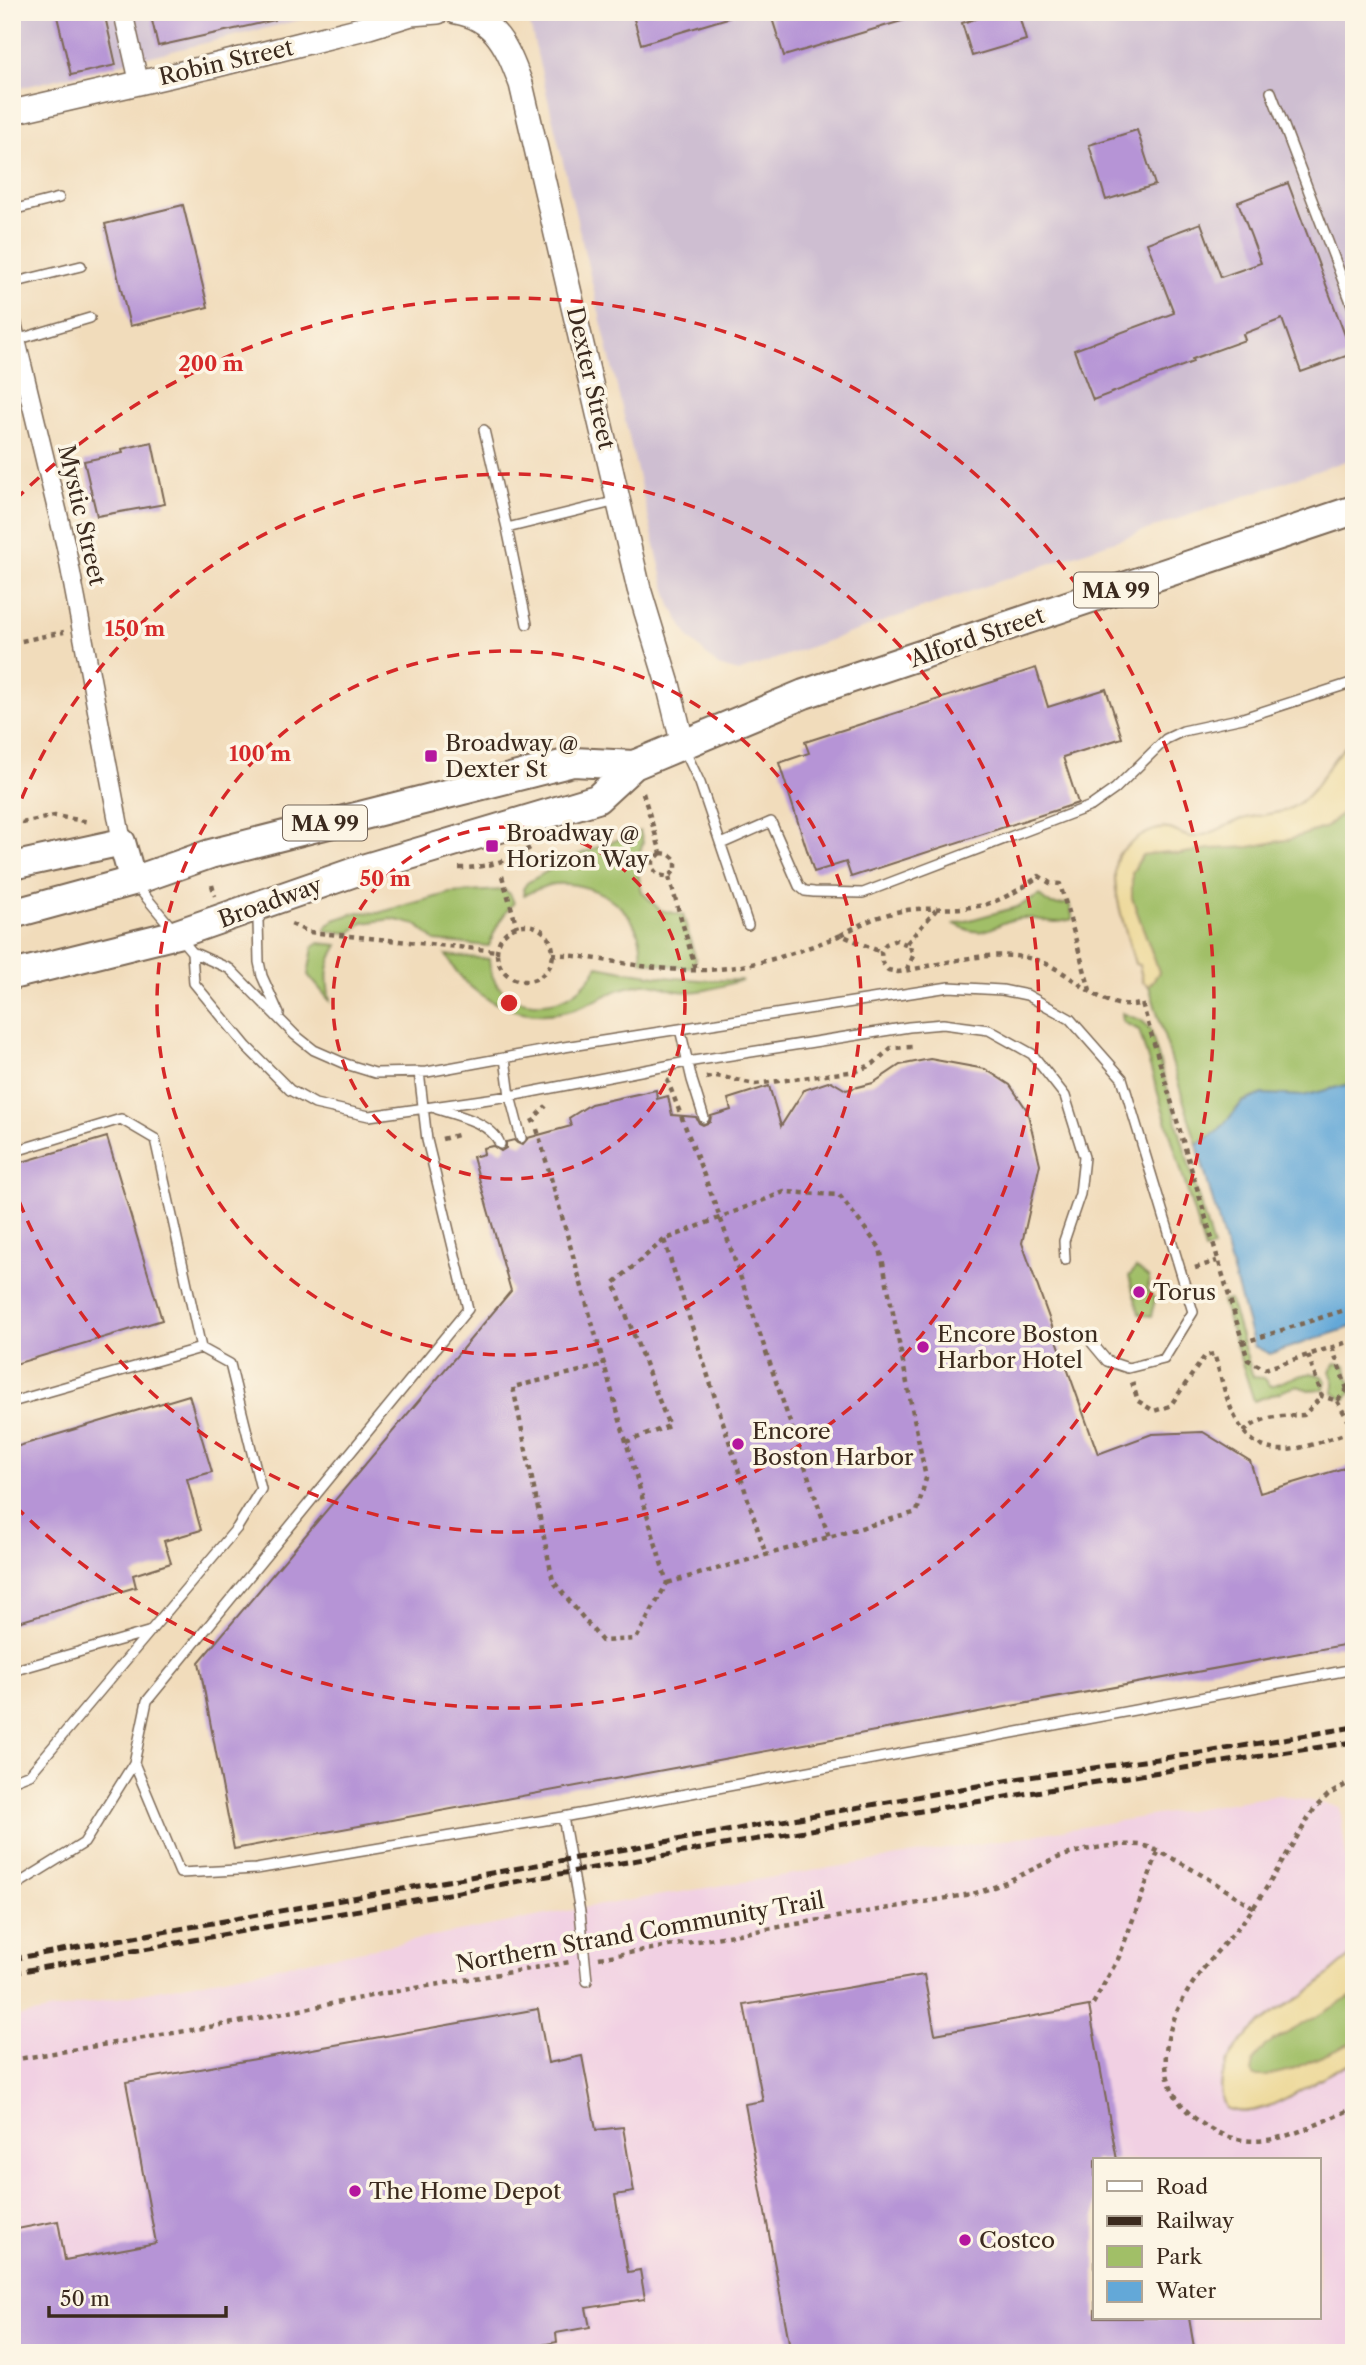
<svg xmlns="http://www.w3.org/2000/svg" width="1366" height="2365" font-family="'Libre Caslon Text',serif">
<rect width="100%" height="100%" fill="#fcf5e5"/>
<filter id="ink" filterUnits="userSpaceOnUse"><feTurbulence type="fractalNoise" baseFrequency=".0143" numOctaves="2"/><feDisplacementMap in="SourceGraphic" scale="14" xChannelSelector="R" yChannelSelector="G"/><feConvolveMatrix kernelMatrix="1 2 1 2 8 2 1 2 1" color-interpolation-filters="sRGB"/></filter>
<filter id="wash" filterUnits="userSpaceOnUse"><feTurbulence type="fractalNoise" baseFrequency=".00686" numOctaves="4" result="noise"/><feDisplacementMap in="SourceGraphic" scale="28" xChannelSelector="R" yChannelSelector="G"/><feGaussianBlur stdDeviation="1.57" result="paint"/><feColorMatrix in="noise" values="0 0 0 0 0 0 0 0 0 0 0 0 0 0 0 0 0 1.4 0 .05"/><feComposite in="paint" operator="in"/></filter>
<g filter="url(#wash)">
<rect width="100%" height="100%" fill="#f1dcbb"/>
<!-- built -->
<path fill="#f1d0e3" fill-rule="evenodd" d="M1279,1795L1340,1807L1354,1918V2353H12V2018L582,1908ZM1095,2160H1319V2318H1095Z"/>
<!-- industrial -->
<path fill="#cebed1" d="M12,12H332L12,90Z
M527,12H1354V458L738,672L718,666L689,638L671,606L663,579Z"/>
<!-- green -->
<path fill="#a1bf67" stroke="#6e7442" stroke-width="2" d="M1354,802V1083L1303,1096L1263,1094L1243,1101L1218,1131L1197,1145L1149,986L1159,972L1132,898V873L1143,854L1166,852L1179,854L1209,849L1249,847L1291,839L1326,827Z
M640,831L643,842L636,864L642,892L660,910L683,915L696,960L693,965L688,968L641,961C647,914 599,881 555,884C545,885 534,891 524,895L523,889L527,883L572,857Z
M504,890L510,894L514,903C501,916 495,929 489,946L435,941L417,925L392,919L363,923L350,933L326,931L325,928L334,920L358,912L378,913L450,893Z
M1040,895C1047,906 1057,906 1069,903L1073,919C1068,920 1062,922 1057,922C1046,922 1034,917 1023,918C992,920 990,943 955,924L1017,907Z
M319,943L338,945C325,967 326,977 330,1001L308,975L313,947Z
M446,955L489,959C490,964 490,971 492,975C504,1006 547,1010 572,994C584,987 591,978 598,966C648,976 690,982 742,980C721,986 701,994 679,991C667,990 655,982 643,984C617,987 606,997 583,1006C530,1027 473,1005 446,955Z
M1122,1013L1141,1020L1150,1028L1213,1248L1205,1250L1139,1030L1123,1022Z
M1136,1268L1149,1278L1148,1290L1155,1300L1151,1316L1139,1314L1129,1276Z
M1230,1300L1253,1377L1264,1378L1271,1386C1287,1381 1316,1364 1326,1381L1324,1389L1309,1390L1297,1386L1254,1401L1222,1301Z
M1336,1363L1346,1366L1348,1378L1354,1387L1346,1399H1342L1334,1393V1382L1330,1371Z
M1354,1954V2062C1316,2074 1265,2125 1226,2108C1208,2070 1246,2032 1276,2012C1286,2005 1298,2000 1308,1992C1325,1980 1337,1965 1354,1954Z"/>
<!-- sand -->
<path fill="#eeda9e" stroke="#94825e" stroke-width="2" d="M1354,740V802L1326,827L1291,839L1249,847L1209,849L1178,854L1166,852L1142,855L1132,873V898L1159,972L1149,986L1143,982L1139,965L1135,964C1128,937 1107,880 1118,855C1129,843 1152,825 1169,829C1178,831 1185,838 1195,837C1211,835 1226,825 1240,820C1254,815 1269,815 1283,811C1322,798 1321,762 1354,740Z
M1354,1954V1995L1265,2046L1253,2062L1251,2072L1254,2076H1267L1290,2070L1354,2042V2062C1316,2074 1265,2125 1226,2108C1208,2070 1246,2032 1276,2012C1286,2005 1298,2000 1308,1992C1325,1980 1337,1965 1354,1954Z"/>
<!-- water -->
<path fill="#63a8d8" stroke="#4f697b" stroke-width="2" d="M1354,1083V1326L1270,1354L1254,1346L1197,1145L1218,1131L1243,1102L1263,1094L1303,1096Z"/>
<g id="blocks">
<!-- building -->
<path fill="#b694d6" d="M56,12H104L116,65L71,75Z
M150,12H274L275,20L158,46Z
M632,12H730L731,17L641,44Z
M770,12H914L915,17L784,56Z
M998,12H1018L1026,40L972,56L962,23Z
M1137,130L1155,185L1106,200L1089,145Z
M1288,183L1352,354L1301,372L1282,319L1243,334L1245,340L1192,359L1193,362L1093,400L1074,350L1174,313L1147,243L1201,223L1221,277L1261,263L1238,202Z
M183,205L208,307L130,326L105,224Z
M152,442L165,504L97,516L84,461L123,453L122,449Z
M1036,668L1048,707L1106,689L1122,738L1063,757L1078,803L851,877L846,862L814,872L779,763L809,753L805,742Z
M930,1059L985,1069L1010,1085L1027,1110L1040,1164L1022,1243L1098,1454L1152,1434L1203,1432L1250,1461L1260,1493L1354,1465V1643L234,1849L199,1662L511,1291L473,1157L484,1154L483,1148L493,1146L501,1151L506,1148V1142L514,1140L517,1143L522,1145L528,1138L571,1126L569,1118L591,1104L656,1090L657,1099L668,1096L672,1115L696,1117L699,1123L703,1125L710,1122L711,1116L731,1110L728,1099L769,1086L781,1126L804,1090L831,1081L846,1090L873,1083L900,1065Z
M107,1137L162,1320L12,1365V1165Z
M189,1395L212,1472L187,1479L201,1530L164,1541L171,1563L133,1575L136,1587L12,1624V1448Z
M924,1975L935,2034L1089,2006L1117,2160H1095V2318H1189L1195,2353H791L745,2104L763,2101L744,2005Z
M538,2009L548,2063L582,2056L596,2130L623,2127L634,2192L615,2195L628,2272L640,2270L645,2299L586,2308L590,2327L556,2333L557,2342L499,2353H464L463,2349L442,2353H12V2230L58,2221L65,2260L156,2243L126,2082Z"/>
</g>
</g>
<g filter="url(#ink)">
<use href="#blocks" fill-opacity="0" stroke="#7b6855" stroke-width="2"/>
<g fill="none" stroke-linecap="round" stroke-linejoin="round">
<defs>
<path id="service" d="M1271,92L1354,310
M12,210L59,198
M12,283L81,266
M16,340L90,318
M484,430L507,528L617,501
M507,528L527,624
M683,747L700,783L748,925
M721,844L771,822L799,886L805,891L814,892L863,893L1091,806L1115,789L1166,739L1183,731L1243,718L1354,682
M135,884L192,952L194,983L247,1047L290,1090L315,1104L369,1116L510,1096L687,1062L909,1027L943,1024L989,1030L1032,1054L1065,1096L1084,1157L1080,1194L1064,1241L1065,1260
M264,911L258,920L259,962L262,976L279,1014
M192,952L230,969L295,1035L314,1050L346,1064L375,1073L427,1072L564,1047L949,987L1002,990L1027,995L1070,1019L1122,1078L1193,1312L1164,1359L1128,1368L1107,1361L1092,1343
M680,1029L692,1080L704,1118
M505,1058L510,1096L521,1138
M419,1072L427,1140L468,1309L147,1701L134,1763L180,1873L256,1869L563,1817L1354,1669
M437,1109C457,1115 492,1123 500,1144
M12,1152L121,1119L155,1139L201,1348
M12,1402L201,1348L230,1364L261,1489L237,1528L30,1774L12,1781
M12,1671L148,1632
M563,1817L580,1912L587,1981
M12,1884L21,1882L84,1843L134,1763"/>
<path id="minor" d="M123,12L139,82
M12,323L66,547L122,842"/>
<path id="tertiary" d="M456,12C497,19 508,50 521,84L639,589L668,684L683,745
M12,112L217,65L369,27L411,14L438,12"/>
<path id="secondary" d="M12,866L122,842L133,881"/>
<path id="primary" d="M12,914L133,881L210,854L573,762L634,765
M12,975L177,934L366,868L597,799L634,765L804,694L1354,510"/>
</defs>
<!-- service casing -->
<use href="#service" stroke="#7b6855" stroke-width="12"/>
<!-- minor casing -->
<use href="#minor" stroke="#7b6855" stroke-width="21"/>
<!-- tertiary casing -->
<use href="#tertiary" stroke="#7b6855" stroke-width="26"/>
<!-- secondary casing -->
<use href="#secondary" stroke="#7b6855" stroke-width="30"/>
<!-- primary casing -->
<use href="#primary" stroke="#7b6855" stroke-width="32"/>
<!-- path -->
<path stroke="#7b6855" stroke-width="4.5" stroke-dasharray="5 5" stroke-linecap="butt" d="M12,643L64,632
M643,793L661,853
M12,825L55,816L90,822
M661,853L653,861V869L658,875L669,877
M661,853L669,854L676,860V869L669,877
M459,868C486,868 507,861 530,848
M502,876L517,927
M669,877L696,970
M212,885L215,896
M291,924L309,932L497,951
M497 953a28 28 0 1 1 56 0a28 28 0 1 1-56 0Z
M841,935C865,921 889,911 917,909C940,908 964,910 987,904C1006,898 1023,888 1039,876L1050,883L1060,884L1090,990
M907,943L936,910
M552,954C592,956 630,966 669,969C731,975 785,958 841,935L881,952
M907,970L913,956L910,946L896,940L886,944L881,952L882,962L888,970L898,972C941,965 992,947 1036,960C1073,970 1103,1016 1142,1003L1248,1360L1265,1369L1354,1340
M706,1078L717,1076L755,1084L857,1071L873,1064L891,1048L913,1047
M667,1079L720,1217L829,1537
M531,1122L535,1120L538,1114L546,1106
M537,1129C580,1280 623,1432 667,1583L636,1639L602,1641L553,1581L513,1387L605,1365
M442,1139L461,1134
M664,1240L766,1555
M1195,1268L1217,1261
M1242,1343L1354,1307
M1332,1347L1347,1389
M1308,1355L1322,1396L1337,1401L1347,1389L1354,1390
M1132,1382L1138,1401L1154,1411L1170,1406L1205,1356L1214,1354C1226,1391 1234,1453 1285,1450C1301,1450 1337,1436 1354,1431
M1337,1401L1354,1430
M1244,1432C1261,1415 1281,1416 1304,1415L1322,1396
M626,1442L669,1426L614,1283L664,1240L784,1192L839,1195L880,1248L926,1478L917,1512L667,1583
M1354,1780L1328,1795L1315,1808C1293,1842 1274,1878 1251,1911C1236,1932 1218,1949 1203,1969C1169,2013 1143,2077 1196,2119C1251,2162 1298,2132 1354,2108
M599,1958L971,1894C1001,1887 1027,1871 1055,1859C1077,1850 1116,1843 1140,1845C1158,1846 1235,1895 1254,1908
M1093,2004L1119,1957L1158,1852
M12,2060L239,2022L386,1993L570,1962"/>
<!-- service -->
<use href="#service" stroke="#fff" stroke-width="9"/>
<!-- minor -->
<use href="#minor" stroke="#fff" stroke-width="18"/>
<!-- tertiary -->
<use href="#tertiary" stroke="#fff" stroke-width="23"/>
<!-- secondary -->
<use href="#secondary" stroke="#fff" stroke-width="26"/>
<!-- primary -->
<use href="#primary" stroke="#fff" stroke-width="28"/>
<!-- rail -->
<path stroke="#3b2a1e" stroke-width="5" stroke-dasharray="10 5" stroke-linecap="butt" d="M12,1959L1022,1778L1207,1752L1354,1727
M12,1973C459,1892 905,1809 1354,1742"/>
</g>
</g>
<!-- distance rings -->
<g fill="none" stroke="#d62828" stroke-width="3.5" stroke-dasharray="12 9">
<circle cx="509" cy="1003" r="176"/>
<circle cx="509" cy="1003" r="352"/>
<path d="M14 818A529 529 0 1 1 14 1188"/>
<path d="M15 500A705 705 0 1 1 15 1506"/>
</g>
<!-- markers -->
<g fill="#b5179e" stroke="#fcf5e5" stroke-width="2.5">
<rect x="424" y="749" width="14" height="14" rx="3.5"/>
<rect x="485" y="839" width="14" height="14" rx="3.5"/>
<circle cx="1139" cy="1292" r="7"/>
<circle cx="923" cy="1347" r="7"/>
<circle cx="738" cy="1444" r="7"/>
<circle cx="355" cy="2191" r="7"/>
<circle cx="965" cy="2240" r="7"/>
</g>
<g text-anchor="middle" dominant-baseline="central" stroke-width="7" stroke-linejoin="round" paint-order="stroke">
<!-- shield labels -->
<g fill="#fcf5e5" stroke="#75675a" stroke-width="2">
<rect x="1074" y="572.5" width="84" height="35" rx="5"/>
<rect x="283" y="805.5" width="84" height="35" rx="5"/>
</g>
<g font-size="21" font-weight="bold" fill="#3b2a1e">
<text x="1116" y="590">MA 99</text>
<text x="325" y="823">MA 99</text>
</g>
<!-- street labels -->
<g font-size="23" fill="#3b2a1e" stroke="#fcf5e5">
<text transform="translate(226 62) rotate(-13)">Robin Street</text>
<text transform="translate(591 378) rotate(77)">Dexter Street</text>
<text transform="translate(82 515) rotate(77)">Mystic Street</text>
<text transform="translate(977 637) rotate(-19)">Alford Street</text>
<text transform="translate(270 902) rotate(-20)">Broadway</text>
<text transform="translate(640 1932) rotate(-10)">Northern Strand Community Trail</text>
</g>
<!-- poi labels -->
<g font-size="23" fill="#3b2a1e" stroke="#fcf5e5" text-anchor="start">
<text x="445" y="743">Broadway @<tspan x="445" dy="26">Dexter St</tspan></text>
<text x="506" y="833">Broadway @<tspan x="506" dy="26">Horizon Way</tspan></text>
<text x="1153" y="1292">Torus</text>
<text x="937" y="1334">Encore Boston<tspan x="937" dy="26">Harbor Hotel</tspan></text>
<text x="752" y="1431">Encore<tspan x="752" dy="26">Boston Harbor</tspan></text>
<text x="369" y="2191">The Home Depot</text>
<text x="979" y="2240">Costco</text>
</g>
</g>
<circle cx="509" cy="1003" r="10" fill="#d62828" stroke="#fcf5e5" stroke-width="3.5"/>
<g font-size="21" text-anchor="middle" font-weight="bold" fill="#d62828" stroke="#fcf5e5" stroke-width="7" stroke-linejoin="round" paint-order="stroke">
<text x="211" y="371">200 m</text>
<text x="135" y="636">150 m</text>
<text x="260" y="761">100 m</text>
<text x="385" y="886">50 m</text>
</g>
<!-- margin -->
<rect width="1366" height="2365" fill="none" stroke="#fcf5e5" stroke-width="42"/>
<!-- legend -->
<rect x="1093" y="2158" width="228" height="161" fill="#fcf5e5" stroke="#afa495" stroke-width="2"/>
<rect x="1107" y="2181" width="35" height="10" fill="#ffffff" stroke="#afa495" stroke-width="2"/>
<text x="1156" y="2194" font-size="21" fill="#3b2a1e">Road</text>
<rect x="1107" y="2216" width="35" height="10" fill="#3b2a1e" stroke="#afa495" stroke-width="2"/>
<text x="1156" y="2228" font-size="21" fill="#3b2a1e">Railway</text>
<rect x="1107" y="2246" width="35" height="21" fill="#a1bf67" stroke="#afa495" stroke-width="2"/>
<text x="1156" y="2264" font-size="21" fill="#3b2a1e">Park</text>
<rect x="1107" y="2281" width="35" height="21" fill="#63a8d8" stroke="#afa495" stroke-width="2"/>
<text x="1156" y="2298" font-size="21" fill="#3b2a1e">Water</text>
<!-- scale -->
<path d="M49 2306v10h177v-10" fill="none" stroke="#3b2a1e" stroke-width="3.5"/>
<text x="60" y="2306" font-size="21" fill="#3b2a1e" stroke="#fcf5e5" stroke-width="5" paint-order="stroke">50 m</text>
</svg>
